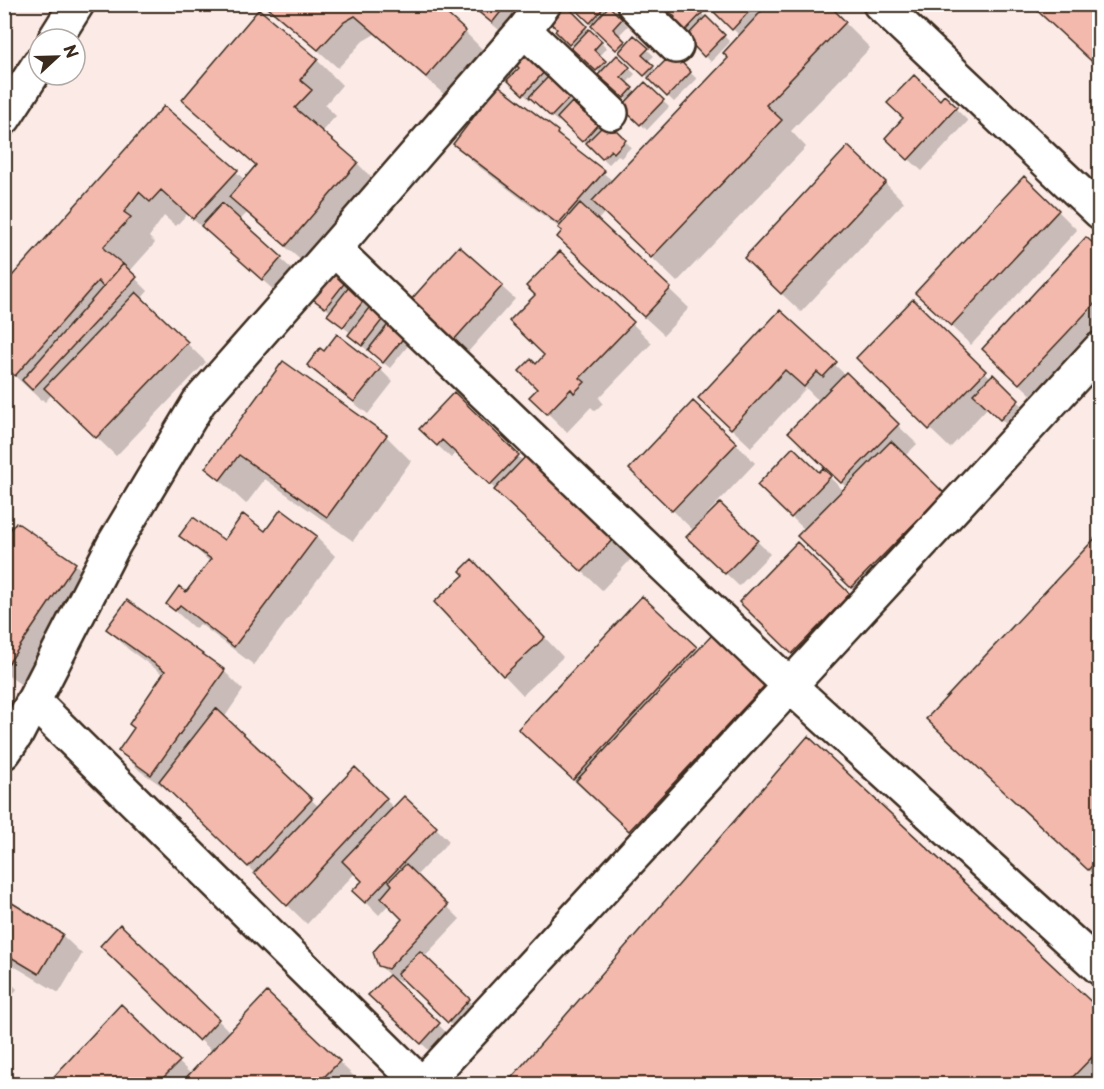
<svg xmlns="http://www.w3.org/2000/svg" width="1104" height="1089" font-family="'Playpen Sans',sans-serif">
<rect width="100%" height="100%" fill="#fbeae6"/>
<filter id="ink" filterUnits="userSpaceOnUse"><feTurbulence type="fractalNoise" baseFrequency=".0167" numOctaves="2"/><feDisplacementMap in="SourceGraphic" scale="12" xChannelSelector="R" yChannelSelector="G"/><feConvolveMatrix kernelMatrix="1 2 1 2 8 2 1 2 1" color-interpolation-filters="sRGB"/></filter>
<g filter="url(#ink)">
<!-- shadow -->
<path fill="#0003" d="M292,4L465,32L484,51L446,96L375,34L363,41L338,68L269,7Z
M467,4H534L513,41Z
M572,4H607L628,26L618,36L627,45L634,37L654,56L647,62L657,71L673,56L697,79L674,102Z
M665,4H692L730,42L711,62L694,44L696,41L675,20L677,17Z
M708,4H826L870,48L791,131L806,147L677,282L605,212L597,221L689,308L664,335L578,256L564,231L474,163L455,144L557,132L576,151L613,181L730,58L740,36Z
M563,5L607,48L599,57L609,66L617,57L635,74L626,84L636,93L645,84L669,107L647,130L623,107L628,101L557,31Z
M259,11L317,60L342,85L325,105L336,116L321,132L357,163L382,188L312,270L247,213L239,221L294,271L276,292L187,214L176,226L164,216L149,237L155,243L129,272L148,291L141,299L206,362L116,456L52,394L45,402L42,399L41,400L4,366L164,108L245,180L257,167L209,125L184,100Z
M529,54L552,77L549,80L559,90L562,88L577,102L574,106L585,116L588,113L610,132L613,129L631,147L621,158L618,155L609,164L560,119L558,122L532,98L530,100L509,80L521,68Z
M944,97L968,121L922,171L900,151Z
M885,183L904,202L801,312L765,278Z
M1058,211L1077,230L971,345L937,313Z
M459,248L515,299L467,353L424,314Z
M1100,251V338L1039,402L1003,368Z
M560,253L652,343L599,398L603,403L595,411L591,407L567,432L531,397L539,389L536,366L546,356L537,295Z
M333,271L352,288L351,290L411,342L390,368L356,341L351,333L335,321L331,312L319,303Z
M913,302L991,378L993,377L1024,407L1007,425L988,407L950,448L877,378Z
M780,312L917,444L905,456L962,513L871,606L818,556L805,530L759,485L819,474L823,471L844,491L847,488L790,432L819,401L806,388L751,447L719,417Z
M283,363L386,436L411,461L353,541L265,479L246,504L207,468Z
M309,365L380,369L393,382L368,414L322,378Z
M454,394L523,461L613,539L632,558L602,590L456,452L451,458L434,442Z
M736,444L755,463L706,515L708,517L720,505L770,554L739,586L688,537L694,531L650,488Z
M265,533L316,537L335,556L254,665L200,624L195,629L168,604L187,594L210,562L181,535L224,542Z
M1100,535V881L954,744Z
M4,541L75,564L100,589L31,691L4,673Z
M797,544L869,614L813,672L741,602Z
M492,581L563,657L523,695L436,603Z
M642,598L699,651L765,685L790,710L654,855L545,754Z
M108,629L224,671L243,690L224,718L319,807L355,769L394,808L436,828L449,841L416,876L460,919L424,957L482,1013L462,1035L404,979L402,981L390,978L451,1037L435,1056L371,995L390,976L379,965L404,919L389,904L379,915L355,891L364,881L356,872L307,924L171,792L140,771L120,751L136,729L164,675L128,649Z
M808,738L1100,1012V1084H508Z
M4,900L62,935L82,954L59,993L4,960Z
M115,959L218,1020L231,1033L339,1062L362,1084H49L122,1007L191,1074L213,1052Z
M4,976L17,989L4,1008Z"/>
<!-- building -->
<path fill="#f3b9ac" stroke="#3b2a1e" stroke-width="1.5" d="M269,4H436L466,31L426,77L355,16L344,22L318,50L267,7Z
M469,4H507L492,23Z
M561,4H565L587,26L569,45L555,31L557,29L547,20Z
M570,4H607L590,23Z
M694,4L703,12L685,31L673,20L675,17L663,5Z
M706,4H756L732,30Z
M768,4H828L846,22L766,105L782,120L651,258L592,201L728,58L723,53Z
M1030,4H1100V69Z
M609,6L622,19L613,29L625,41L616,50L591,26Z
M259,9L318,59L300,80L312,90L295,108L358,162L286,246L229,197L256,165L182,100Z
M706,16L725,35L704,57L692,44L694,41L688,35Z
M589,29L602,41L594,50L606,61L596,71L571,48Z
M634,35L649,48L642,55L654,66L644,76L619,52Z
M529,51L547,69L523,95L507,80L519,68L516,65Z
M673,53L691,72L667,97L648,78Z
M617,55L630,67L621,77L633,88L624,98L598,75Z
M914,75L940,100L944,95L957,107L908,160L885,138L903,118L887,103Z
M548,77L559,88L562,86L572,95L551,117L529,97Z
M645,82L664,100L640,125L621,107Z
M498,85L558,131L557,134L605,171L558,224L453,144Z
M572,102L585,114L588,110L600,122L582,142L557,118Z
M164,106L238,170L193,219L161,190L150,202L139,192L124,212L131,217L104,246V249L123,264L103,287L98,281L15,376L4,366V285Z
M604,125L609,130L613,127L626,140L614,153L611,150L602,159L586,143Z
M848,146L886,182L781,294L744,258Z
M1024,176L1059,210L951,326L915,293Z
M222,203L282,257L262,280L201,226Z
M580,203L671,288L644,317L557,237L562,231L558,228Z
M1086,237L1100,249V298L1019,384L982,349Z
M459,246L503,285L453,341L409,302Z
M560,251L634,322L580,378L585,382L574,393L571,389L547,414L529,397L537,389L519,371L531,359L536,364L544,355L509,321L535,295L526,286Z
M123,264L137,277L32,390L22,380Z
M333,269L347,280L325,308L310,297Z
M349,287L365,299L343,327L327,315Z
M136,292L188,342L96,438L44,388Z
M913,299L986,371L929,430L856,358Z
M372,304L386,315L362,346L348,335Z
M780,310L837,362L823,377L817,372L804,387L785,370L731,429L698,398Z
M390,322L406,335L383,363L368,350Z
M337,334L381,368L354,402L307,365L320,348L324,351Z
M283,361L387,435L327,517L239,455L220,480L205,468Z
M846,372L899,424L841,483L788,432Z
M993,374L1019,400L1000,420L973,394Z
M454,392L519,455L490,485L442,440L437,446L419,429Z
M693,401L737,443L672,511L629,469Z
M891,441L944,493L851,588L797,536Z
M793,447L819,472L823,468L831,476L791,518L757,485Z
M526,456L614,538L582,572L494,490Z
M720,503L758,540L725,574L686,537Z
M281,509L317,536L234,647L180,605L175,611L166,604L179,586L186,592L211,559L179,536L193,517L224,540L243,514L265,531Z
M16,522L76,563L6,667L4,538Z
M1100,533V858L1088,870L926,719Z
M797,542L850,594L792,654L739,602Z
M472,559L545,637L503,676L434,602L464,575L460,571Z
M642,596L697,647L573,780L518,729Z
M127,600L225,670L151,775L118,751L134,728L129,724L165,671L106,629Z
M713,634L766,684L629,831L576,781Z
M216,708L312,799L248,867L159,781Z
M808,736L1100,1010V1049L1066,1084H506Z
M355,767L387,798L287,906L254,873Z
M404,796L437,827L365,903L352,891L362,881L342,861Z
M406,864L448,905L388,969L378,966L373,952L402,919L381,898L392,885L389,881Z
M4,898L63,934L39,974L4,953Z
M120,924L219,1019L199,1041L100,946Z
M420,951L470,999L448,1023L397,974Z
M389,975L440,1023L421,1044L368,995Z
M267,992L340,1061L317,1084H180Z
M121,1004L180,1061L157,1084H47Z"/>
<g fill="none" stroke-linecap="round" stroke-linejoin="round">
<defs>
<path id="minor" d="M634,4L676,46
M880,4L1100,212
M524,30L611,113
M55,39L77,4
M4,118L39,64
M334,249L790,686L1100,968
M33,701L421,1084
M4,752L17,733L114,544L199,402L334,249L524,30L544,4
M423,1084L1100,349"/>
</defs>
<!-- minor casing -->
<use href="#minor" stroke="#3b2a1e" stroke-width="38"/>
<!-- minor -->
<use href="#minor" stroke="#fff" stroke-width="33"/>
</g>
</g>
<!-- margin -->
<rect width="1104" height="1089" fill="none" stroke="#fff" stroke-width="24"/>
<rect x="12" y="12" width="1080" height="1065" fill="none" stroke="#3b2a1e" stroke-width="2" filter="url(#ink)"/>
<!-- north arrow -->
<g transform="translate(57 57) rotate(68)"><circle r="28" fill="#ffffff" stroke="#b1aaa5" stroke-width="1.5"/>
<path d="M0-4.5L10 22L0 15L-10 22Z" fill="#3b2a1e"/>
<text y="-9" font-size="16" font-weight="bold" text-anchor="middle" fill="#3b2a1e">N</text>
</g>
</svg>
